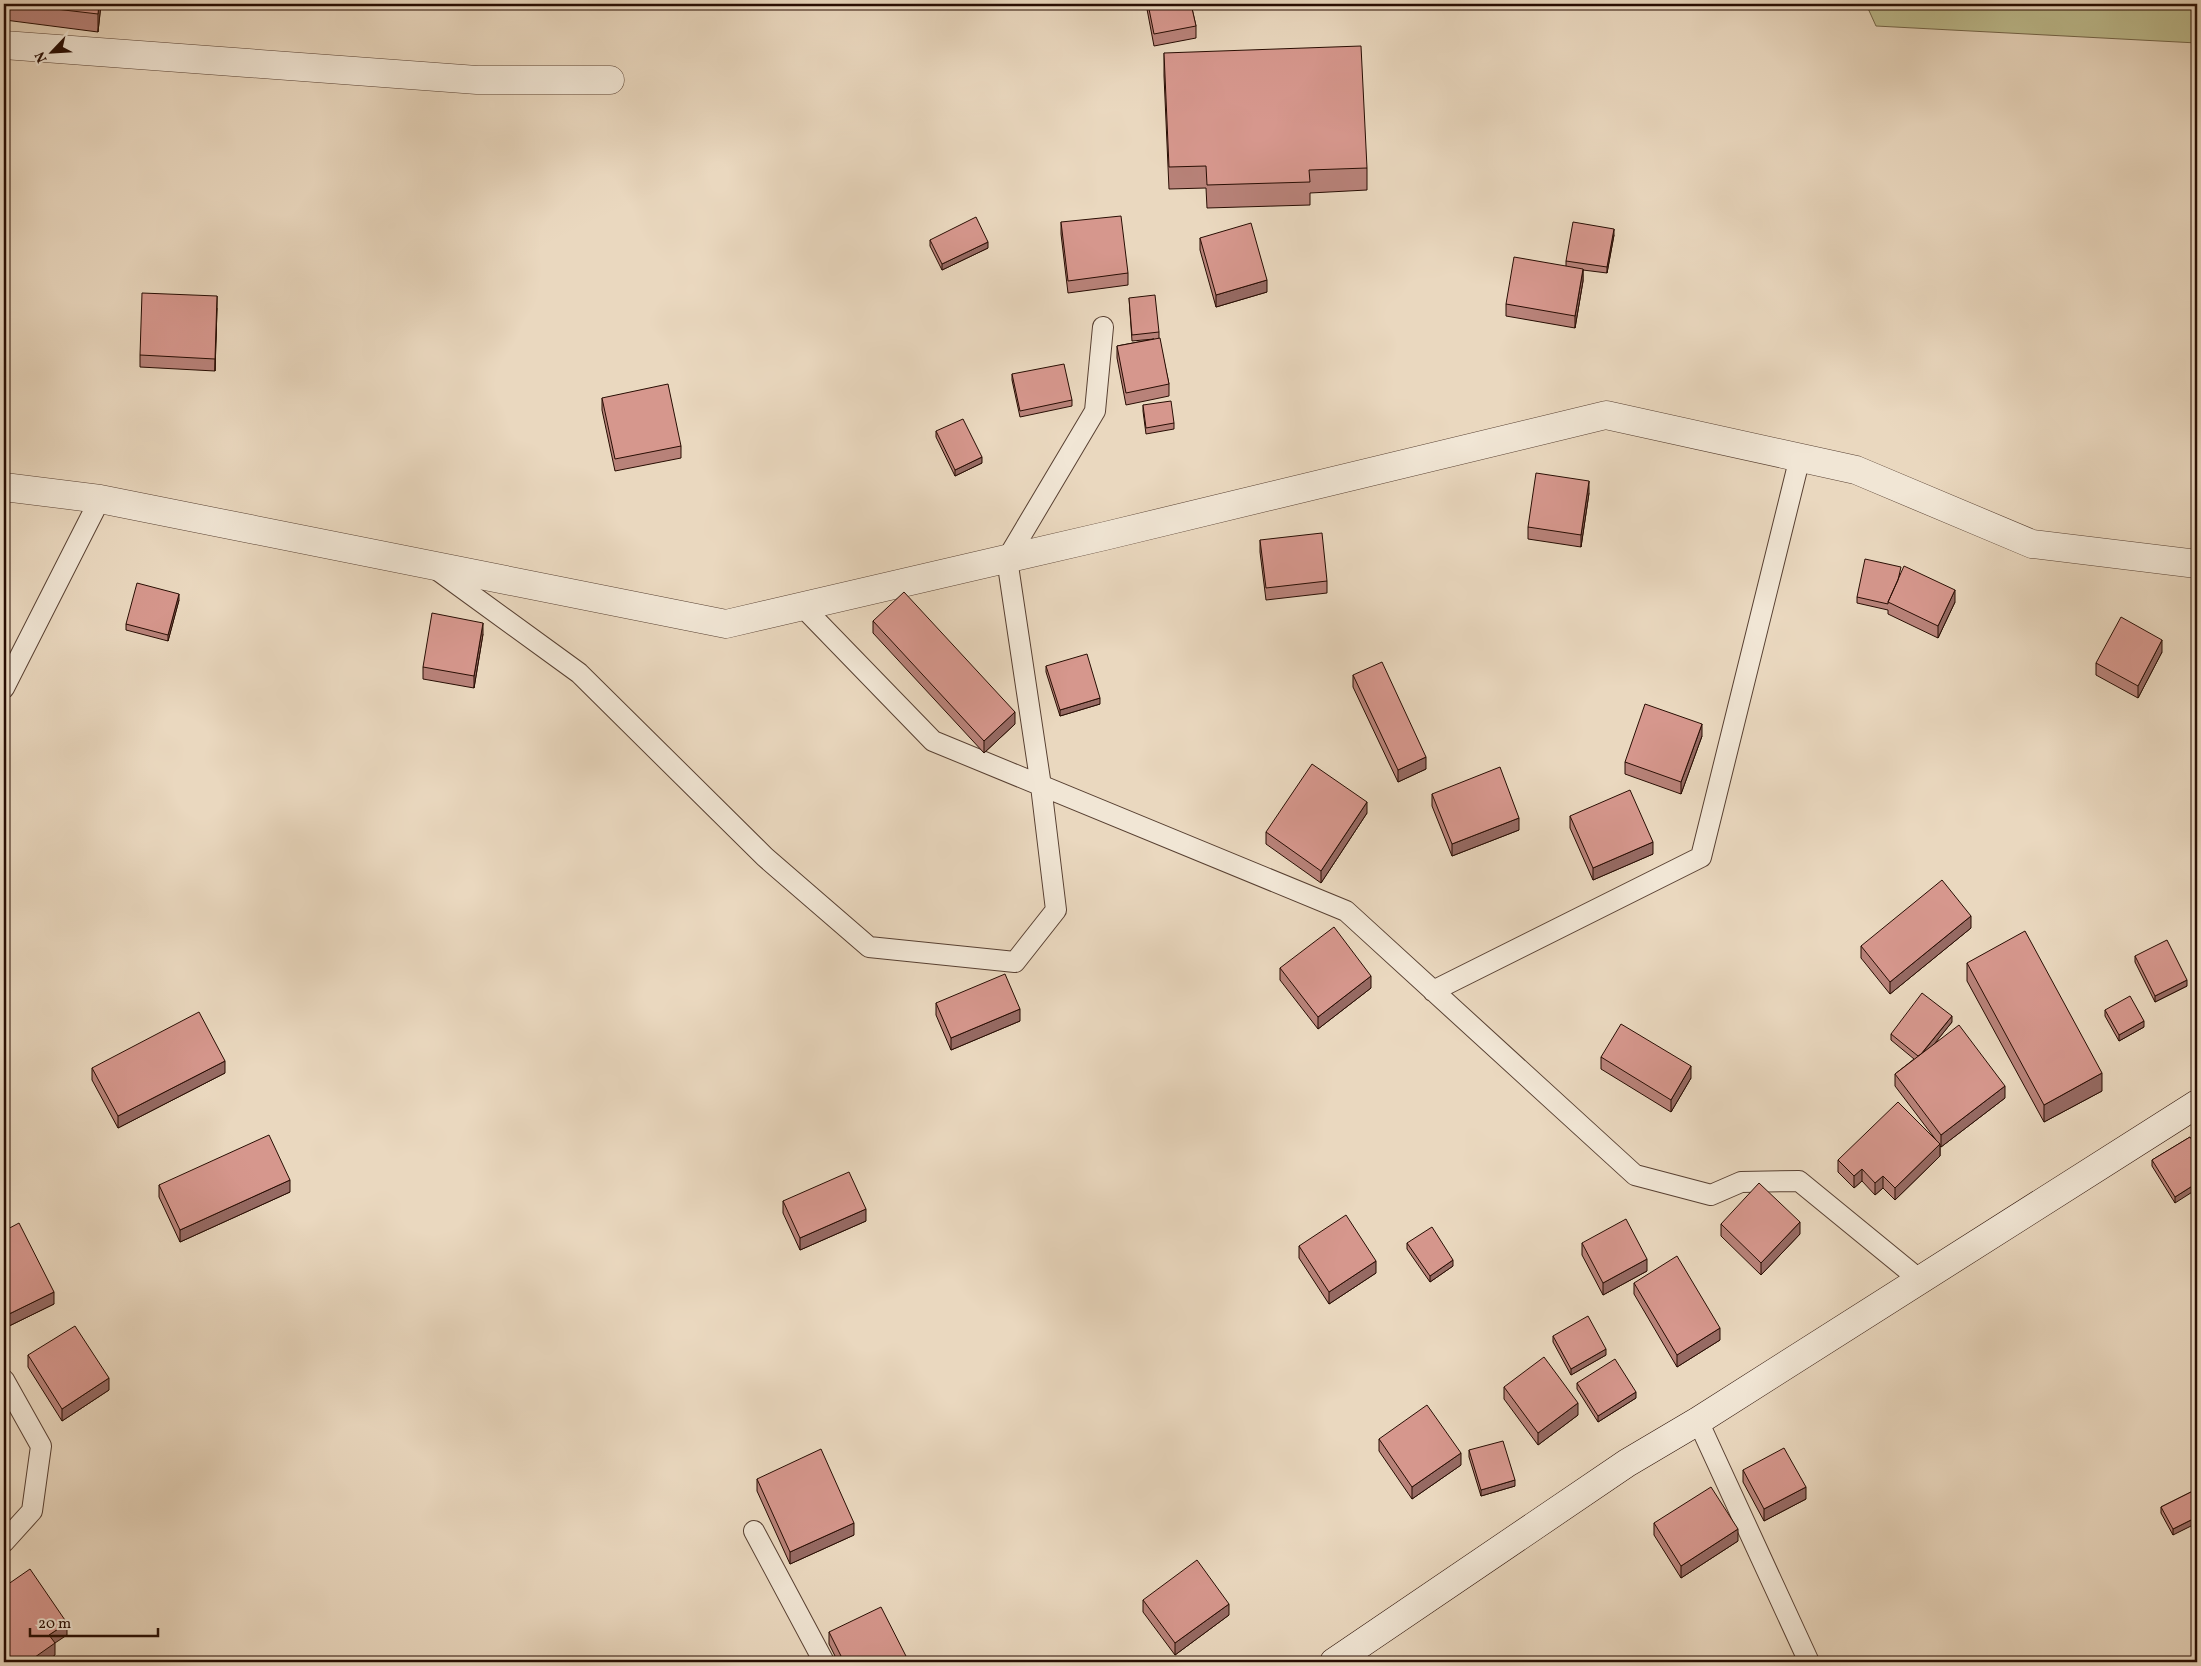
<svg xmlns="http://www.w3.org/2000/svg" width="2201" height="1666" font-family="Vollkorn,serif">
<rect width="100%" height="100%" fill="#ead8bf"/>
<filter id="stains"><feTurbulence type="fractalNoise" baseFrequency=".004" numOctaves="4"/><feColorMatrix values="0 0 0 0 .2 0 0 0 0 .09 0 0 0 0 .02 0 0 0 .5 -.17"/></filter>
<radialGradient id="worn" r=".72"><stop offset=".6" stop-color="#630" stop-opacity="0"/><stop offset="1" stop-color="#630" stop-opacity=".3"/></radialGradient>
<!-- green -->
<path fill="#bdbc8e" stroke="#726448" d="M1866,4H2197V43L1876,26Z"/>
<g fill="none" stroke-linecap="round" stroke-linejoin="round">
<defs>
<path id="lane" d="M436,569L579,673L765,857L869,947L1015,962L1056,910L1041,786L1007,559L1095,411L1103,327
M803,607L933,741L1346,911L1635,1175L1711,1195L1741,1182L1799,1181L1920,1280
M4,688L100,499
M1433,991L1701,857L1800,457
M4,1380L41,1446L32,1511L4,1542
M1698,1421L1809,1662
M754,1531L824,1662"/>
<path id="street" d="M4,45L477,80H610
M4,487L100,499L726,624L1105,536L1606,415L1856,470L2032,544L2197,564"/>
<path id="secondary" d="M1334,1662L1627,1463L1698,1421L2197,1104"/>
</defs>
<!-- lane casing -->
<use href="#lane" stroke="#584032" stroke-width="22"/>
<!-- street casing -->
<use href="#street" stroke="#584032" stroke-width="29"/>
<!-- secondary casing -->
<use href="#secondary" stroke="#280d03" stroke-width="29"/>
<!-- lane -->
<use href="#lane" stroke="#f1e6d5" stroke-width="20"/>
<!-- street -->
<use href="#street" stroke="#f1e6d5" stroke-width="28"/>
<!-- secondary -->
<use href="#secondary" stroke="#f1e6d5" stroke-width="28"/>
</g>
<!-- wall -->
<path fill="#b88279" stroke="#280d03" d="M5,4H101L98,32L5,20Z
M1146,4H1191L1196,26V38L1154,46Z
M1164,53L1367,168V190L1310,193V205L1207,208L1206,188L1169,189L1164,76Z
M1061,222L1128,273V285L1068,293L1061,234Z
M1614,235L1607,273L1583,270V281L1575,328L1506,316V304L1566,266V261Z
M1200,238L1267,292L1216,307L1200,250Z
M930,240L988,248L942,270L930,246Z
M1129,298L1159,332V338L1169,384V396L1126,405L1117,358V346L1154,339L1132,341Z
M217,308L215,371L140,367V355Z
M1012,374L1072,400V406L1020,417L1012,380Z
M602,398L681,446V458L615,471L602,410Z
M1143,405L1174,423V429L1146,434L1143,411Z
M936,431L982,463L955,476L936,437Z
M1589,493L1581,547L1528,539V527Z
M1260,540L1327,581V593L1266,600L1260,552Z
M1900,574L1955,602L1938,638L1888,614V610L1857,603V597Z
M179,600L168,641L126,630V624Z
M873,621L1015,724L984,753L873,633Z
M483,634L474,688L423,679V667Z
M2162,652L2138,698L2096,675V663Z
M1046,666L1100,704L1060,716L1046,672Z
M1353,675L1426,769L1398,782L1353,687Z
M1702,736L1681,794L1625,774V762Z
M1432,794L1519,830L1452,856L1432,806Z
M1367,813L1321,883L1266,844V832Z
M1570,816L1653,854L1593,880L1570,828Z
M1971,928L1890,994L1861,958V946Z
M2135,956L2187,986L2155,1002L2135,962Z
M1967,963L2102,1091L2044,1122L1967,981Z
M1280,968L1371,988L1318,1029L1280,980Z
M936,1003L1020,1021L951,1050L936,1015Z
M2105,1010L2144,1027L2119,1041L2105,1016Z
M1952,1022L1934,1044L2005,1098L1941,1147L1940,1146V1156L1895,1200L1883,1188L1875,1195L1862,1181L1854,1188L1838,1172V1160L1936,1140L1895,1086V1074L1914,1059L1891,1040V1034Z
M1601,1057L1691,1078L1671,1112L1601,1069Z
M92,1068L225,1073L118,1128L92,1080Z
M2190,1137L2175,1203L2152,1166V1160Z
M159,1185L290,1192L180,1242L159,1197Z
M783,1201L866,1221L800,1250L783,1213Z
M1721,1224L1800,1234L1761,1275L1721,1236Z
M4,1231L54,1304L5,1328L4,1325Z
M1407,1243L1453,1266L1430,1282L1407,1249Z
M1582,1243L1647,1271L1603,1295L1582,1255Z
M1299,1246L1376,1273L1329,1304L1299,1258Z
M1634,1283L1720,1340L1677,1367L1634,1294Z
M1553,1336L1606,1355L1571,1375L1553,1342Z
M28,1355L109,1390L62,1421L28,1367Z
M1577,1383L1636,1398L1598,1422L1577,1389Z
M1504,1387L1578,1415L1538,1445L1504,1399Z
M1379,1439L1461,1465L1412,1499L1379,1451Z
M1469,1450L1515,1486L1481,1496L1469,1457Z
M1743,1470L1806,1499L1764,1521L1743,1482Z
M757,1479L854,1535L790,1564L757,1491Z
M2197,1489L2173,1535L2161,1513V1507Z
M1654,1523L1738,1541L1681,1578L1654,1535Z
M1143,1600L1229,1615L1175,1655L1143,1612Z
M829,1632L909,1662H838L829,1644Z"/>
<!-- shaded-wall -->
<path fill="#966a63" stroke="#280d03" d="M99,4H101L98,32V14Z
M1614,229V235L1607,273V267Z
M988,242V248L942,270V264Z
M1583,269V281L1575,328V316Z
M1267,280V292L1216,307V295Z
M217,296V308L215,371V359Z
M982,457V463L955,476V470Z
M1589,481V493L1581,547V535Z
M1955,590V602L1938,638V626Z
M179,594V600L168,641V635Z
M483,623V634L474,688V676Z
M2162,640V652L2138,698V686Z
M1100,698V704L1060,716V710Z
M1015,712V724L984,753V741Z
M1702,724V736L1681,794V782Z
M1426,757V769L1398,782V770Z
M1367,802V813L1321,883V871Z
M1519,818V830L1452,856V844Z
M1653,842V854L1593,880V868Z
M1971,916V928L1890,994V982Z
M1371,976V988L1318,1029V1017Z
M2187,980V986L2155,1002V996Z
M1020,1009V1021L951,1050V1038Z
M1952,1016V1022L1919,1063V1057Z
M2144,1021V1027L2119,1041V1035Z
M225,1061V1073L118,1128V1116Z
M1691,1066V1078L1671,1112V1100Z
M2102,1073V1091L2044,1122V1105Z
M2005,1086V1098L1941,1147V1135Z
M1940,1144V1156L1895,1200V1188Z
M1862,1169V1181L1854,1188V1176Z
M1883,1176V1188L1875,1195V1183Z
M290,1180V1192L180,1242V1230Z
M2197,1183V1189L2175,1203V1197Z
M866,1209V1221L800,1250V1238Z
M1800,1222V1234L1761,1275V1263Z
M1647,1259V1271L1603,1295V1283Z
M1453,1260V1266L1430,1282V1276Z
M1376,1261V1273L1329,1304V1292Z
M54,1292V1304L5,1328V1316Z
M1720,1328V1340L1677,1367V1355Z
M1606,1349V1355L1571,1375V1369Z
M109,1378V1390L62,1421V1409Z
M1636,1392V1398L1598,1422V1416Z
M1578,1403V1415L1538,1445V1433Z
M1461,1453V1465L1412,1499V1487Z
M1515,1480V1486L1481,1496V1490Z
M1806,1487V1499L1764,1521V1509Z
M2197,1517V1523L2173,1535V1529Z
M854,1523V1535L790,1564V1552Z
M1738,1529V1541L1681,1578V1566Z
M1229,1604V1615L1175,1655V1643Z
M67,1623V1635L55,1643V1655L45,1662H28L49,1635Z"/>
<!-- building -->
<path fill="#d6978d" stroke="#280d03" d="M13,4H99L98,14Z
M1148,4H1191L1196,26L1154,34Z
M1361,46L1367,168L1309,170L1310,182L1207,185L1206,166L1169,167L1164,53Z
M1121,216L1128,273L1068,281L1061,222Z
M976,217L988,242L942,264L930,240Z
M1573,222L1614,229L1607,267L1566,261Z
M1251,223L1267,280L1216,295L1200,238Z
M1514,257L1583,269L1575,316L1506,304Z
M142,293L217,296L215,359L140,355Z
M1155,295L1159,332L1132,335L1129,298Z
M1160,338L1169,384L1126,393L1117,346Z
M1064,364L1072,400L1020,411L1012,374Z
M668,384L681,446L615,459L602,398Z
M1171,401L1174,423L1146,428L1143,405Z
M963,419L982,457L955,470L936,431Z
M1536,473L1589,481L1581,535L1528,527Z
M1322,533L1327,581L1266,588L1260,540Z
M1865,559L1901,567L1898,580L1888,602V604L1857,597Z
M1904,566L1955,590L1938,626L1888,602Z
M137,583L179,594L168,635L126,624Z
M904,592L1015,712L984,741L873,621Z
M432,613L483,623L474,676L423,667Z
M2121,617L2162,640L2138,686L2096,663Z
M1087,654L1100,698L1060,710L1046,666Z
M1382,662L1426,757L1398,770L1353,675Z
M1645,704L1702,724L1681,782L1625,762Z
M1312,764L1367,802L1321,871L1266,832Z
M1500,767L1519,818L1452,844L1432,794Z
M1630,790L1653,842L1593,868L1570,816Z
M1942,880L1971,916L1890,982L1861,946Z
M1334,927L1371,976L1318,1017L1280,968Z
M2025,931L2102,1073L2044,1105L1967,963Z
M2167,940L2187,980L2155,996L2135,956Z
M1005,974L1020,1009L951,1038L936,1003Z
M1922,993L1952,1016L1921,1054L1918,1056L1891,1034Z
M2130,996L2144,1021L2119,1035L2105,1010Z
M199,1012L225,1061L118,1116L92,1068Z
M1621,1024L1691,1066L1671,1100L1601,1057Z
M1959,1025L2005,1086L1941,1135L1895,1074Z
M1898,1102L1940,1144L1895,1188L1883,1176L1875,1183L1862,1169L1854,1176L1838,1160Z
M269,1135L290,1180L180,1230L159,1185Z
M2190,1137L2197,1148V1183L2175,1197L2152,1160Z
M849,1172L866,1209L800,1238L783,1201Z
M1759,1183L1800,1222L1761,1263L1721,1224Z
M1346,1215L1376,1261L1329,1292L1299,1246Z
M1626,1219L1647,1259L1603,1283L1582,1243Z
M19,1223L54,1292L5,1316L4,1313V1231Z
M1432,1227L1453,1260L1430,1276L1407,1243Z
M1677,1256L1720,1328L1677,1355L1634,1283Z
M1588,1316L1606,1349L1571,1369L1553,1336Z
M75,1326L109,1378L62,1409L28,1355Z
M1544,1357L1578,1403L1538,1433L1504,1387Z
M1615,1359L1636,1392L1598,1416L1577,1383Z
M1427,1405L1461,1453L1412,1487L1379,1439Z
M1503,1441L1515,1480L1481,1490L1469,1450Z
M1784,1448L1806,1487L1764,1509L1743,1470Z
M821,1449L854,1523L790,1552L757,1479Z
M1711,1487L1738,1529L1681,1566L1654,1523Z
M2197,1489V1517L2173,1529L2161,1507Z
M1197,1560L1229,1604L1175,1643L1143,1600Z
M30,1569L67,1623L49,1635L55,1643L28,1662H17L15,1659L10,1662H4V1587Z
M881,1607L909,1662H844L829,1632Z"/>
<!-- margin -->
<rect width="2201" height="1666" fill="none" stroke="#ead8bf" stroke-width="20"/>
<rect x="5" y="5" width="2191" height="1656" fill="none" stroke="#280d03" stroke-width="2.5"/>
<rect x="10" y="10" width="2181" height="1646" fill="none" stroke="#280d03"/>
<!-- north arrow -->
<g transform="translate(52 52) rotate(245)" stroke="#f1e6d5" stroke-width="4" paint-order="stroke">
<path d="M0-4L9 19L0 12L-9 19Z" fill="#280d03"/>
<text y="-8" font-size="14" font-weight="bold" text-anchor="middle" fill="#280d03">N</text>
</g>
<!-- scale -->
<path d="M30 1628v8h128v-8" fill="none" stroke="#280d03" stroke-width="2.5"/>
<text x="38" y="1628" font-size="15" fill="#280d03" stroke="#f1e6d5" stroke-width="4" paint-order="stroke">20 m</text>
<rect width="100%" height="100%" filter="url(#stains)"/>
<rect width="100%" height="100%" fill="url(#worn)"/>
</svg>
